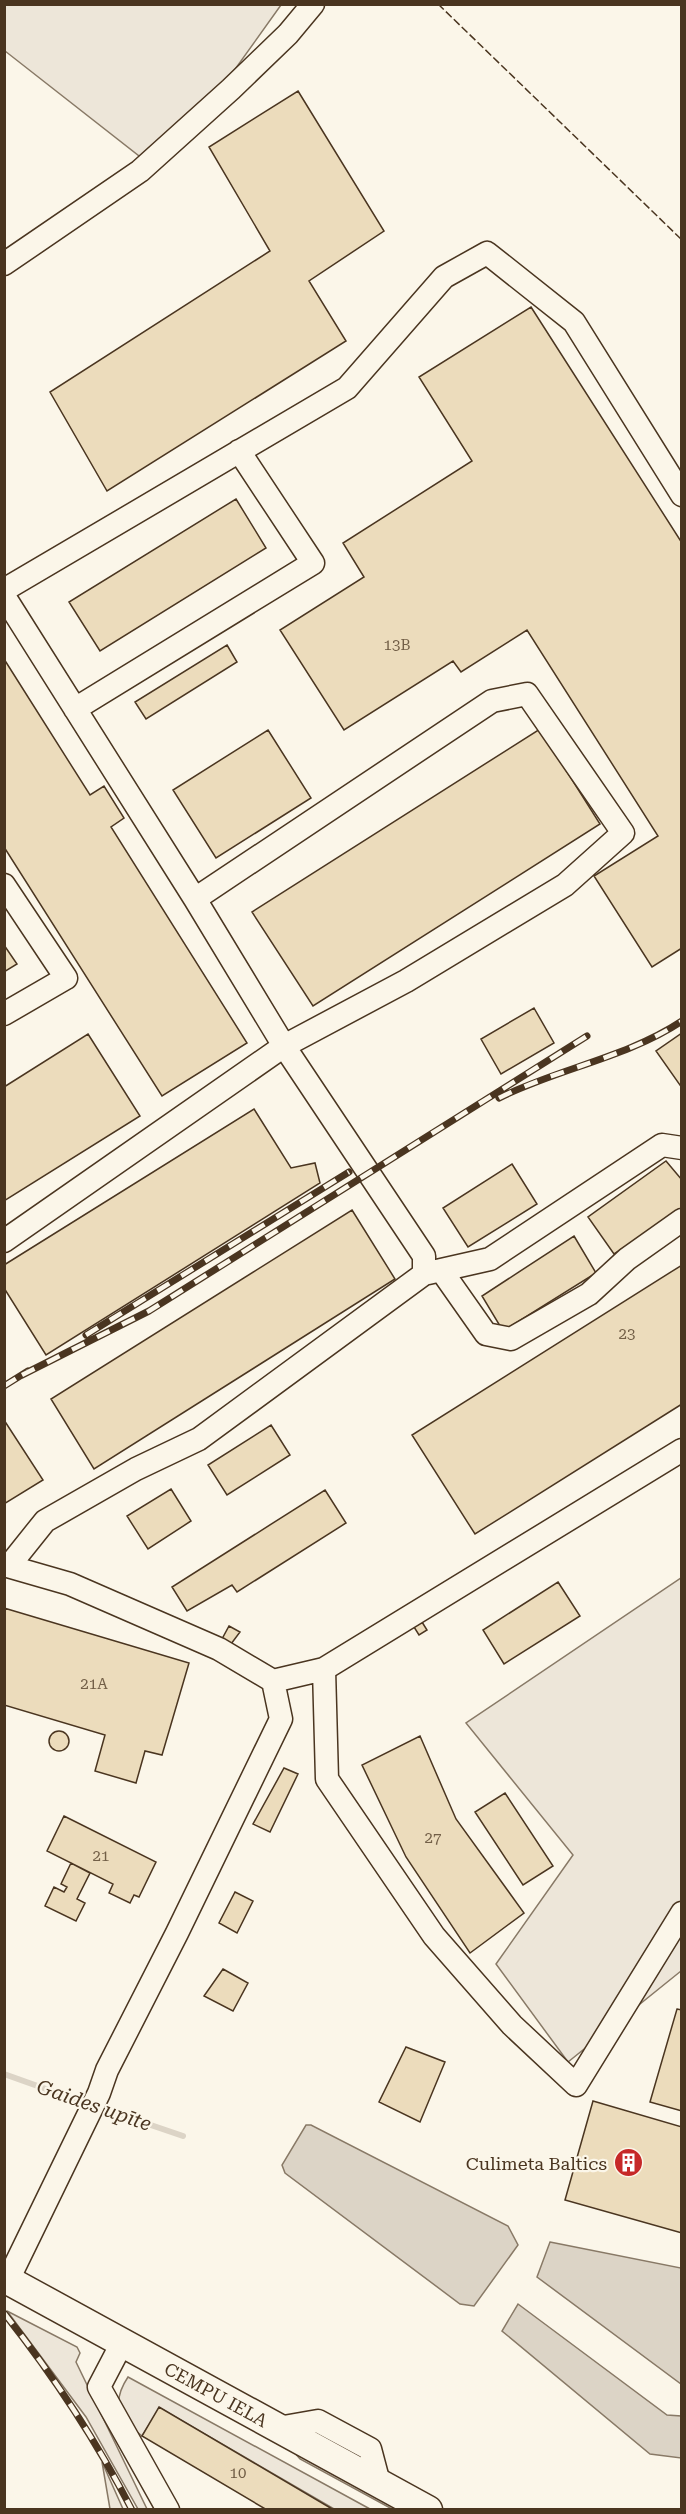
<svg xmlns="http://www.w3.org/2000/svg" width="686" height="2514" font-family="'Roboto Serif',serif">
<rect width="100%" height="100%" fill="#fbf6e9"/>
<!-- green -->
<path fill="#ede6d9" stroke="#887966" stroke-width="1.5" d="M4,5H281L213,100L143,159L5,51Z
M681,1578V1971L568,2062L496,1964L573,1855L466,1723Z
M7,2311L77,2347L80,2353L76,2362L147,2509H138L86,2417Z
M128,2377L370,2509H334L160,2408L142,2436C120,2419 110,2404 128,2377Z
M294,2452L400,2509H392L300,2459Z
M102,2462L123,2509H110Z"/>
<!-- water -->
<path fill="#dcd4c6" stroke="#887966" stroke-width="1.5" d="M306,2125H311L508,2226L518,2245L474,2306L460,2304L285,2173L282,2165Z
M550,2242L681,2268V2384L537,2277Z
M518,2304L667,2415L681,2416V2458L650,2454L502,2331Z"/>
<g fill="none" stroke-linecap="round" stroke-linejoin="round">
<!-- stream -->
<path stroke="#dcd4c6" stroke-width="6" d="M4,2074L88,2104
M98,2107L183,2136"/>
</g>
<!-- building -->
<path fill="#ecdcbc" stroke="#4a3520" stroke-width="1.5" d="M298,91L384,231L309,281L346,341L107,491L50,392L270,251L209,147Z
M531,307L682,543V948L652,967L594,876L658,836L527,630L461,672L453,661L344,730L280,630L364,577L343,543L472,461L419,377Z
M236,499L266,548L100,651L69,602Z
M227,645L237,662L146,719L135,702Z
M4,659L90,795L104,786L124,818L111,827L247,1043L162,1096L4,847Z
M540,729L600,824L313,1006L252,912Z
M268,730L311,798L216,858L173,790Z
M4,945L17,964L4,972Z
M534,1008L554,1043L501,1074L481,1039Z
M682,1033V1088L656,1051Z
M88,1034L140,1116L4,1201V1087Z
M254,1109L291,1168L315,1163L320,1183L46,1355L4,1288V1265Z
M666,1161L682,1180V1211L614,1254L588,1217Z
M512,1164L537,1204L468,1247L443,1208Z
M352,1210L395,1279L94,1469L51,1399Z
M574,1236L596,1273L503,1331L482,1296Z
M682,1265V1404L475,1534L412,1435Z
M4,1420L43,1480L4,1504Z
M271,1425L290,1455L227,1495L208,1465Z
M171,1489L191,1521L148,1549L127,1516Z
M325,1490L346,1523L237,1592L232,1585L187,1611L172,1587Z
M558,1582L580,1616L504,1664L483,1630Z
M4,1608L189,1663L162,1755L145,1751L136,1783L95,1771L105,1735L4,1705Z
M422,1622L427,1630L419,1635L414,1627Z
M229,1626L240,1632L231,1644L222,1639Z
M49 1741a10 10 0 1 1 20 0a10 10 0 1 1-20 0Z
M420,1736L456,1819L524,1913L470,1953L406,1857L362,1765Z
M284,1768L298,1774L270,1832L253,1824Z
M505,1793L553,1866L523,1885L475,1812Z
M64,1816L156,1862L139,1897L134,1895L130,1903L109,1893L113,1884L47,1851Z
M71,1863L90,1873L77,1899L85,1903L76,1921L45,1906L54,1887L64,1892L67,1887L61,1884Z
M235,1892L253,1901L237,1933L219,1923Z
M223,1969L248,1983L233,2011L204,1996Z
M677,2009L682,2010V2111L650,2102Z
M406,2047L445,2062L420,2122L379,2102Z
M593,2101L682,2127V2233L565,2200Z
M159,2407L334,2510H267L142,2436Z"/>
<g fill="none" stroke-linecap="round" stroke-linejoin="round">
<defs>
<path id="minor" d="M4,264L140,171L231,89L288,34L313,4
M4,590L347,388L444,277L487,253L574,322L682,495
M4,596L195,899L284,1046L4,1241
M75,709L313,563L239,451
M4,885L66,978L4,1014
M441,1270L486,1334L511,1339L589,1294L627,1259L682,1220
M428,1273L490,1259L662,1145L682,1148
M4,1565L70,1584L219,1649L273,1681L281,1719L177,1933L107,2070L99,2093L8,2280
M9,1566L45,1521L136,1469L199,1439L424,1274V1256L284,1046L406,981L565,885L623,833L527,694L492,701L195,899
M324,1669L327,1779L434,1936L512,2025L576,2085L682,1913
M273,1681L324,1669L682,1450
M122,2343L99,2387L168,2510
M278,2428L318,2421L370,2449L379,2483"/>
<g id="major">
<path id="s1" d="M4,2278L428,2510"/>
</g>
</defs>
<!-- minor casing -->
<use href="#minor" stroke="#4a3520" stroke-width="25"/>
<!-- major casing -->
<use href="#major" stroke="#4a3520" stroke-width="31"/>
<!-- minor -->
<use href="#minor" stroke="#fbf6e9" stroke-width="22"/>
<!-- major -->
<use href="#major" stroke="#fbf6e9" stroke-width="28"/>
<defs>
<path id="rail" d="M499,1098C559,1068 626,1058 682,1021
M86,1335L349,1172
M22,1375L149,1311L587,1036
M4,1386L28,1371
M4,2313C53,2375 96,2440 132,2510"/>
</defs>
<!-- rail casing -->
<use href="#rail" stroke="#4a3520" stroke-width="7"/>
<!-- rail -->
<use href="#rail" stroke="#fbf6e9" stroke-width="4.5" stroke-dasharray="14" stroke-linecap="butt"/>
<!-- fence -->
<path stroke="#4a3520" stroke-width="1.5" stroke-dasharray="8 3" stroke-linecap="butt" d="M438,4L682,240"/>
</g>
<!-- icons -->
<defs>
<symbol id="building-disc" viewBox="-11 -11 22 22"><circle r="9.5" fill="#c62828" stroke="#fbf6e9"/><path d="M-4-6H4V6H1V3H-1V6H-4ZM-2.5-4.3h1.7v1.8h-1.7ZM.8-4.3h1.7v1.8H.8ZM-2.5-1h1.7V.8h-1.7ZM.8-1h1.7V.8H.8Z" fill="#fff"/></symbol>
</defs>
<g fill-rule="evenodd">
<use href="#building-disc" x="612" y="2146" width="33" height="33"/>
</g>
<g text-anchor="middle" dominant-baseline="central" stroke-width="4.5" stroke-linejoin="round" paint-order="stroke">
<!-- number labels -->
<g font-size="15" fill="#725f47">
<text x="397" y="645">13B</text>
<text x="627" y="1334">23</text>
<text x="94" y="1684">21A</text>
<text x="433" y="1838">27</text>
<text x="101" y="1856">21</text>
<text x="238" y="2473">10</text>
</g>
<!-- poi labels -->
<g font-size="18" fill="#4a3520" stroke="#fbf6e9" text-anchor="end">
<text x="607" y="2163">Culimeta Baltics</text>
</g>
<!-- street labels -->
<g font-size="18" fill="#4a3520" stroke="#fbf6e9">
<text stroke="none"><textPath href="#s1" startOffset="242">CEMPU IELA</textPath></text>
</g>
<!-- water labels -->
<g font-size="20" font-style="italic" fill="#4a3520" stroke="#fbf6e9">
<text transform="translate(94 2105) rotate(19)">Gaides upīte</text>
</g>
</g>
<!-- border -->
<rect width="686" height="2514" fill="none" stroke="#4a3520" stroke-width="12"/>
</svg>
